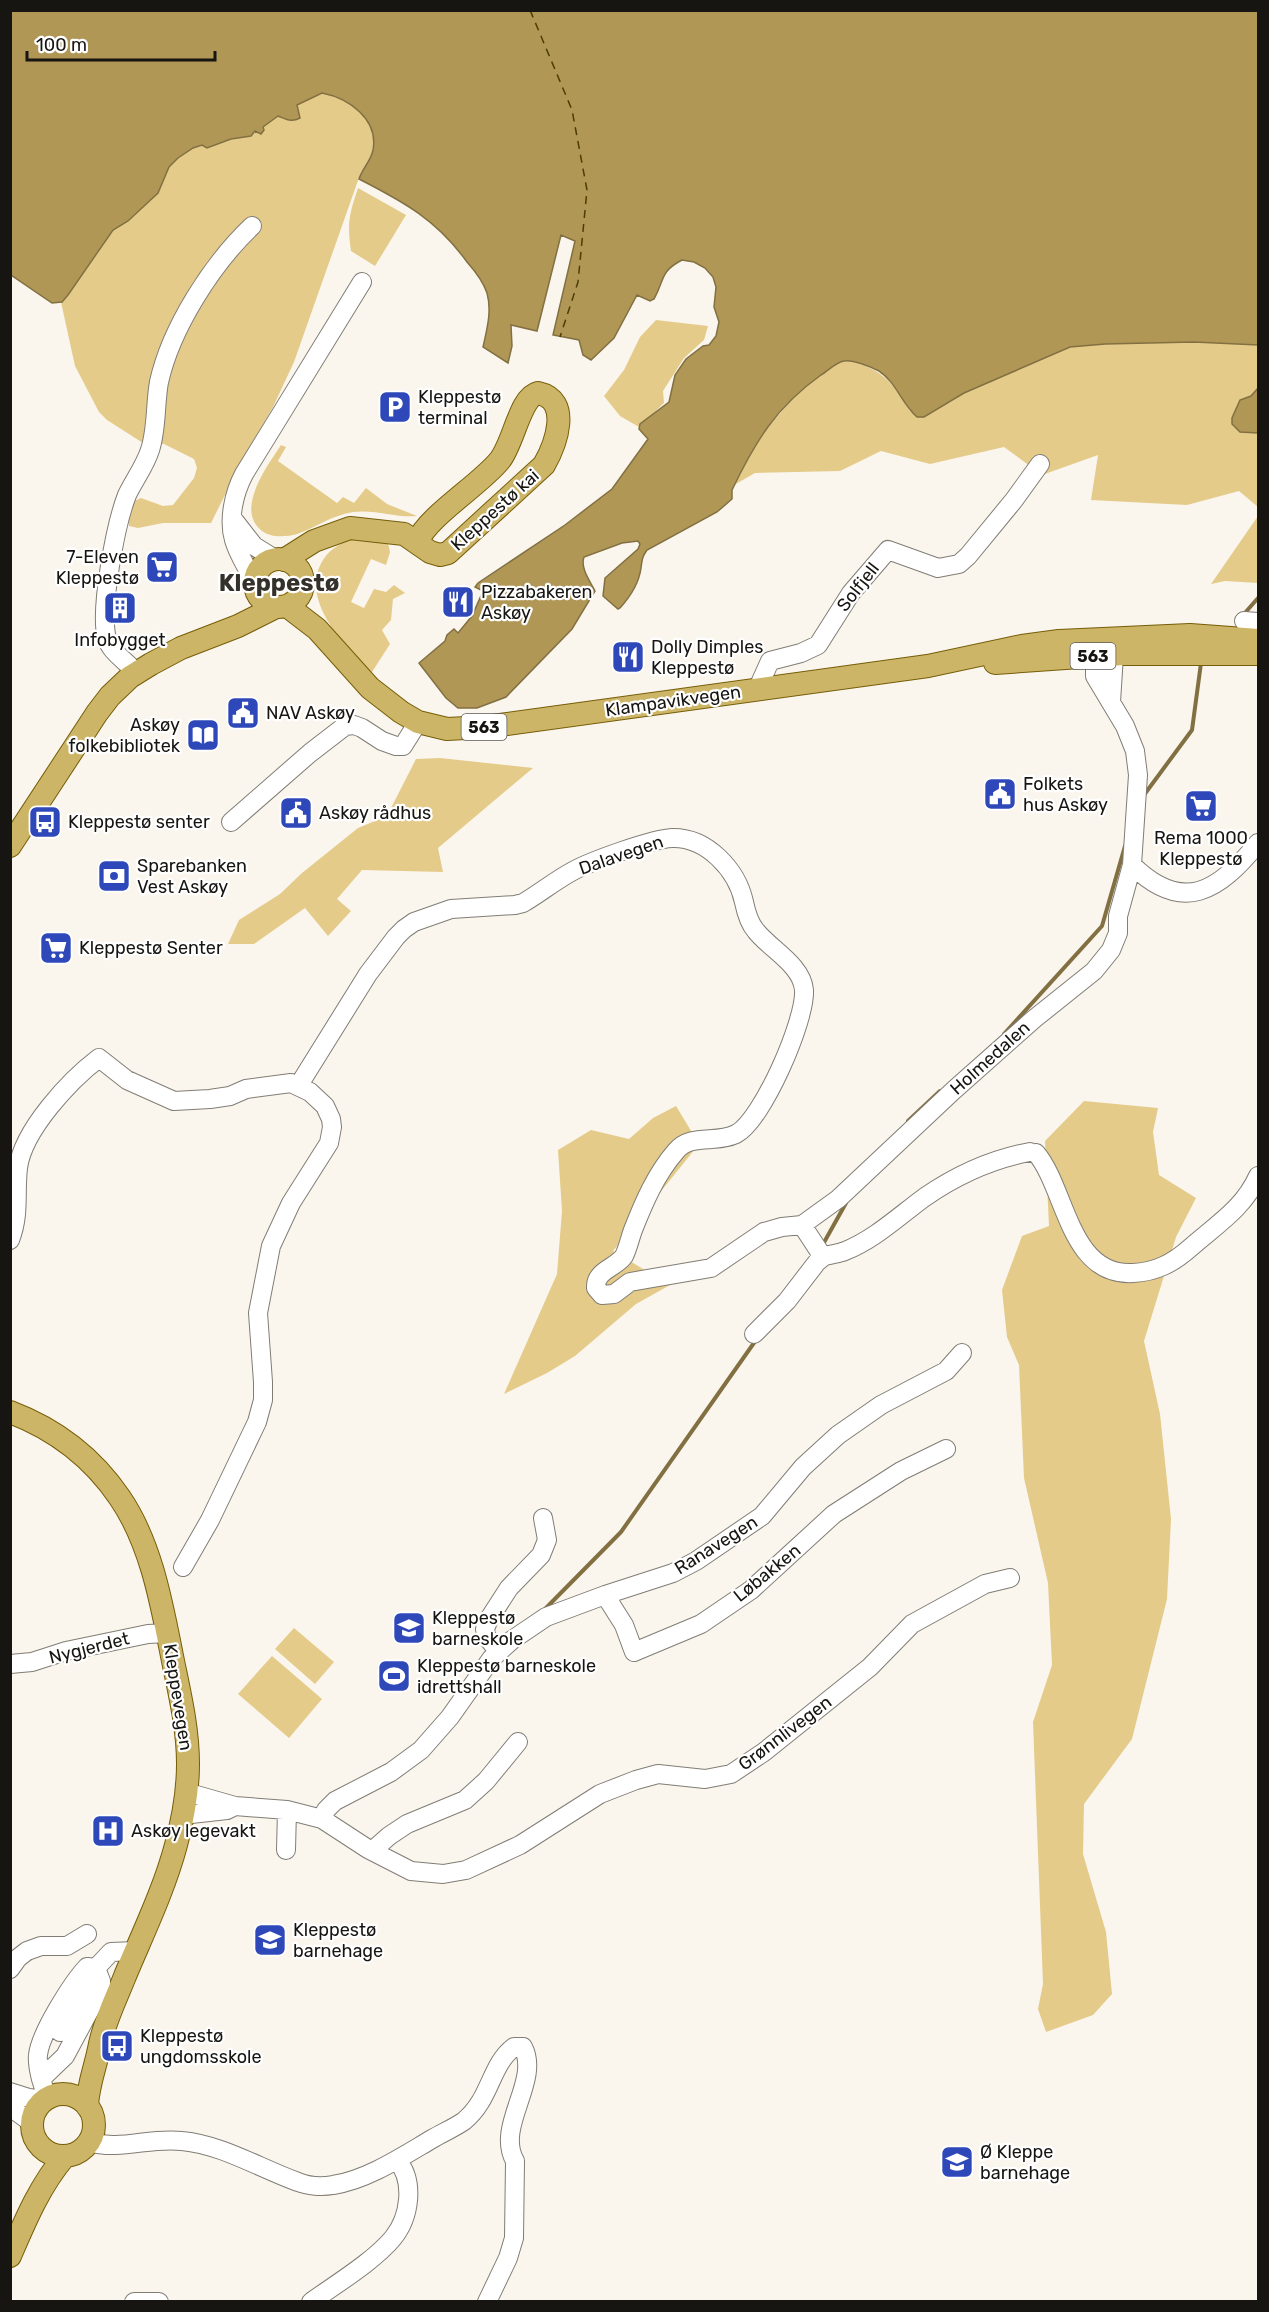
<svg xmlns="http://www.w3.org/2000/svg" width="1269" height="2312" font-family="Rubik,sans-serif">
<rect width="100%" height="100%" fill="#faf6ed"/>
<!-- green -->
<path fill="#e5cb8a" d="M322,93C362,101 391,134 361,172L294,362L273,407L242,461L211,523H163L138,528L129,526L128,515L132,502L141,498L163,506L173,505L194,478L197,468L194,459L164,444L143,443L107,420L99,412L75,366L61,302L68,295L113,230L128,221L158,193L169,167L178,158L193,148L202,145L207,148L231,139L250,136L278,116L290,121L297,105Z
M358,188L406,215L375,266L351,251C347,223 349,215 358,188Z
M656,320L708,326L704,340L684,358L663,391L664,403L639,427L620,416L604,396L624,370L640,337Z
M1194,342L1258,345V388L1251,396L1240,400L1258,433V507L1239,491L1187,505L1091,500L1098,455L1042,475L1004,447L930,464L881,451L840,471L755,473L734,485L755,443L798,392L839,362C848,359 854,362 863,365C888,375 897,389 910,411L949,403L964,393L1070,347L1105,344Z
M281,445L286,447L278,461L337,503L343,497L354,503L366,488L387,504L417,516C396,518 375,509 353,512C330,516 317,527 297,534C286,537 271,538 262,531C234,510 268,465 281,445Z
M1258,516V583L1225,581L1211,584Z
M357,538L388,543L390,552L386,565L371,559L351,602L364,608L374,589L386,592L394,585L405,593L393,599L391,620L382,630L390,644L372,672L368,674C346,645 298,600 323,560C331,547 343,542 357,538Z
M440,758L533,768L438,848L443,872L362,870L337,899L351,911L328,936L305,908L254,944H228L239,920L280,894L302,873L358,828L387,816L416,759Z
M1084,1101L1158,1108L1153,1132L1159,1175L1196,1198L1176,1237L1144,1341L1160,1414L1171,1519L1167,1599L1132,1739L1084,1804L1083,1854L1106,1932L1112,1994L1093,2015L1046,2032L1038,2009L1043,1984L1033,1722L1052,1665L1048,1583L1024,1478L1019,1365L1007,1337L1002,1290L1022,1236L1049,1226L1045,1141Z
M676,1106L699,1144L613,1251L670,1285L636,1304L575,1356L547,1373L504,1394L557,1274L562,1211L558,1150L591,1130L629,1139L653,1118Z
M294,1628L334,1662L315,1684L275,1649Z
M272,1656L322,1699L289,1738L238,1694Z"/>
<!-- water -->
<path fill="#b19756" stroke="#827042" stroke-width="1.5" d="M10,11H1258V345L1194,342L1105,344L1070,347L964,393L924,417H917C902,404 896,382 879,371C871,367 852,359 844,361C836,362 828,371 821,375C776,407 755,442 732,490V499L717,512L647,550C642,557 642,560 641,568C639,583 630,597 620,608L618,609L603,596L605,578L638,549L640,544L638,541L622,543L584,557C580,568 590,581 595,591L572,629L506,697L477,708H458L446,698L419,663L445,641L447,635L454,629L458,633L472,616L483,591L475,587L478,583L565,525L612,489L648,439L639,429L640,424L669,402L675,375L686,359L703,346L709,345L716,336L719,322L714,307L716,287L713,277L705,268L694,262L682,260C659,272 665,280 654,299L650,301L637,295L614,338L591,360L583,355L579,340L553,335L575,241L561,235L537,331L511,325L512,346L508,363L483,347C487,329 492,311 487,293C483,281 475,271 467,262C437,220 404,202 359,179C362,169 371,161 373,150C379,119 348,98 322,93L297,105L300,118C291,123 286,119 278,116L263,127L264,130L261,134L255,131L251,136L231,139L207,148L202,145L193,148L178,158L169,167L158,193L128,221L113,230L68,295L62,302L52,303L11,275Z
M1258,388V433L1240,432L1232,424V418L1240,400L1251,396Z"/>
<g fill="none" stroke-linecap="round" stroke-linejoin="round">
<!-- stream -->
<path stroke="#827042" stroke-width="4" d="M1244,614L1258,598
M1144,795L1192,730L1201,663
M1004,1034L1102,926L1125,846
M908,1121L940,1091
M822,1246L846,1203
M544,1610L621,1532L756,1340"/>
<!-- ferry -->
<path stroke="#4e3c05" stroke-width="1.5" stroke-dasharray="8 6" stroke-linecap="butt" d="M530,10L572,110L587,190L578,282L560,337"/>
<defs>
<path id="minor" d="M233,519L254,546L275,559
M255,584C249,570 238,555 234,540C228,519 234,493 244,474L362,282
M1244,621L1258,622
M1106,644L1114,655L1111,702
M136,673C127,661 111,653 107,639C99,610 116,523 127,495C134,480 145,466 150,450C157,429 155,404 159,382C171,328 212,264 252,226
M761,681L770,661L801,653L818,645L851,593L888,550L938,568L959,564L968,556L1014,500L1040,464
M231,822L310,753L345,726L354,725L362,728L382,741L396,746H403L418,722
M1132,865C1183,915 1219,891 1258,843
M300,1086L302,1080L368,974L396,937L404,929L414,922L451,909L515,905L523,903C540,893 556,880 573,871C591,861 652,839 672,838C707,837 737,870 744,902C746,912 749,923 756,931C770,949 802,965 804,990C806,1020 762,1121 736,1134C716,1144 691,1133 676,1151C656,1174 644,1202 633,1230C630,1238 628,1248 624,1256C616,1268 595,1270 596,1288L602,1295L614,1294L630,1282L711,1268L764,1232L782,1227L802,1225
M1030,1152C992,1159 957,1175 925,1197C899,1216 875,1239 845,1251C838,1254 830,1254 823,1257L802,1225L838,1199L954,1090L1034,1019L1094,971L1111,950L1118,933V916L1132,865L1138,775L1135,751L1125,726L1095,676V656L1100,644
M1036,1153C1066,1188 1069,1277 1133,1273C1156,1272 1173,1263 1190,1248C1216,1225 1244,1208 1258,1176
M10,1240C20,1214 15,1194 18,1168C23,1130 70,1080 99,1058L127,1080L174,1101L210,1099L230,1096L246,1089L291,1083L310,1092L325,1106L331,1119L332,1127L329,1143L291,1203L271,1246L258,1313L263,1382V1400L257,1422L210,1520L183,1567
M754,1334L787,1301L817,1262L823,1257
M605,1595L624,1625L634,1652L701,1624L751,1590L834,1514L901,1471L946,1449
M498,1651L486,1636L485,1629L489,1619L509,1588L541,1555L547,1540L543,1518
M10,1664L32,1662L66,1651L148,1634L168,1633
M186,1792L235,1806L287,1810L322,1819L368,1849L411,1871L443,1874L466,1870L520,1845L600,1794L636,1780L658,1774L705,1779L731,1774L764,1752L870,1667L912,1624L985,1584L1010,1578
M182,1815L227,1810L235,1806
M322,1819L326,1810L335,1801L391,1772L421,1750L450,1717L491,1659L512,1640L546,1617L605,1595L673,1573L696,1561L762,1516L803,1467L838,1435L881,1405L946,1371L962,1353
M286,1850L287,1810
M372,1851L389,1836L407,1824L465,1800L486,1781L518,1742
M87,1967L96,1968L101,1981V1989L65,2056L41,2079C39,2071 37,2063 38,2055C40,2034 72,1983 87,1967Z
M10,1969L18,1958L27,1951L41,1946H67L87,1934
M60,2032L96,1968L111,1952L136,1951
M44,2068L41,2079L47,2098
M10,2092L29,2098L44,2100
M10,2107L32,2123
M88,2142C122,2151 149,2137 182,2141C223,2145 259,2168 298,2182C308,2186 322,2187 333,2185C367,2180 403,2156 432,2139C442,2133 454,2128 464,2121C491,2099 490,2065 514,2047H523C541,2081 495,2126 515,2161L514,2238L508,2258L487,2302
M134,2302H159
M311,2302C336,2284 374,2261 393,2238C410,2217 415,2181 397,2160"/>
<path id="major" d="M255 583a24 24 0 1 1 48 0a24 24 0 1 1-48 0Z
M284,560L314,541L350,528L404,534L430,552L440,555L448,553L544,465C556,444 572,400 538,393C520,397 514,442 500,460C480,485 429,515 417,542
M287,606L317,629L370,688L401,712L418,722L447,729L485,727L928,666L1022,646L1059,641L1190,635L1258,640
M995,663L1123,654H1258
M10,846L97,713L110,696L130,677L151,664L181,648L238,626L276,607
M10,1412C55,1429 93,1458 120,1498C152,1545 162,1606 173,1661C180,1695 188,1729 188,1764C188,1791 183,1819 176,1845C164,1890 143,1933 125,1976C116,1999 105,2020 100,2044C96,2066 88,2084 87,2106
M32 2125a31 31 0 1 1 62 0a31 31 0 1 1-62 0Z
M10,2256C25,2221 40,2185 65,2156"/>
</defs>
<!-- minor casing -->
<use href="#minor" stroke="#817d75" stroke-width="20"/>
<!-- major casing -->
<use href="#major" stroke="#765d07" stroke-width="24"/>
<!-- minor -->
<use href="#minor" stroke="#fff" stroke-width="18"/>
<!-- major -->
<use href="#major" stroke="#ccb567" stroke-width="22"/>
</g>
<!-- icons -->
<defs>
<symbol id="parking-square" viewBox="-11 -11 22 22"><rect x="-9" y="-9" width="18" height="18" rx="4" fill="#2e48b9" stroke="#fff"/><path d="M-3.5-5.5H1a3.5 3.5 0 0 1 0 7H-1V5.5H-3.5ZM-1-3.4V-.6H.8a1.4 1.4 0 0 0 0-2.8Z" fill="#fff"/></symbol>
<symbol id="supermarket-square" viewBox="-11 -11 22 22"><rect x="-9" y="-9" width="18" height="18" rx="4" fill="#2e48b9" stroke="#fff"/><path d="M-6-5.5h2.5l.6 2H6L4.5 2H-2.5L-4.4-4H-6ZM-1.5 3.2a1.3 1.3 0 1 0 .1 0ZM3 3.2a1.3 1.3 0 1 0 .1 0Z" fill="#fff"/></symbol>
<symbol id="restaurant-square" viewBox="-11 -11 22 22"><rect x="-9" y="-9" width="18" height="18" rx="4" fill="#2e48b9" stroke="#fff"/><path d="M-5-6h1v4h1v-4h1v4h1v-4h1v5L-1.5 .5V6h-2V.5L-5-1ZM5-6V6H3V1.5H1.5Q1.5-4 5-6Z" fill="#fff"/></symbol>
<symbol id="building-square" viewBox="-11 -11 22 22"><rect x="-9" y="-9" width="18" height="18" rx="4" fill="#2e48b9" stroke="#fff"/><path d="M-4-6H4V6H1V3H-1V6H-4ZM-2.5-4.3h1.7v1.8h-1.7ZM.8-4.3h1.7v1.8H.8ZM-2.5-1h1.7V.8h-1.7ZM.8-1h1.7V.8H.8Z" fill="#fff"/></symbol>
<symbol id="civic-square" viewBox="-11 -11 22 22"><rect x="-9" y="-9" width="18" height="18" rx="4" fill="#2e48b9" stroke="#fff"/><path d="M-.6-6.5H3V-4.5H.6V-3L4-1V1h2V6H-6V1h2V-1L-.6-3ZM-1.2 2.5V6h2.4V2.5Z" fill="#fff"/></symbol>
<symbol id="library-square" viewBox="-11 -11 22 22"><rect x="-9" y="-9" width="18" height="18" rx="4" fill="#2e48b9" stroke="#fff"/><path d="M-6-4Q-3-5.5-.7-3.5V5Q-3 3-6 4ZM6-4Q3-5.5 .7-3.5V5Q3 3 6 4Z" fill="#fff"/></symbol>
<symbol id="bus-square" viewBox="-11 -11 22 22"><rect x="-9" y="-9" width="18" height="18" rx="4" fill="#2e48b9" stroke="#fff"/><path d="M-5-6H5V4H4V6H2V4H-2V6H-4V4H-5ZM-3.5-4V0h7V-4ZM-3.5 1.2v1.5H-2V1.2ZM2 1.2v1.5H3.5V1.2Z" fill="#fff"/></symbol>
<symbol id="bank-square" viewBox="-11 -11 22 22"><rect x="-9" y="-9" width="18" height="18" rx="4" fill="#2e48b9" stroke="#fff"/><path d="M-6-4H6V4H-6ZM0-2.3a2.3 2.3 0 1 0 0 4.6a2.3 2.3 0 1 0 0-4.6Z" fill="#fff"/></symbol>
<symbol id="school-square" viewBox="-11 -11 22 22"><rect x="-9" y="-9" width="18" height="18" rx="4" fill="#2e48b9" stroke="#fff"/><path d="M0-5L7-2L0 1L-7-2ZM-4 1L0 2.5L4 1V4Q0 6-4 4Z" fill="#fff"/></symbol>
<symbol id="stadium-square" viewBox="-11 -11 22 22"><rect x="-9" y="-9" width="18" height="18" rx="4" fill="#2e48b9" stroke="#fff"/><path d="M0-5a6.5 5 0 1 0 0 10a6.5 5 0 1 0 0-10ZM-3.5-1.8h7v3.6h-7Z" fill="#fff"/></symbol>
<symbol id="hospital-square" viewBox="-11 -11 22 22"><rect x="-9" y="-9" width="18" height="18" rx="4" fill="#2e48b9" stroke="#fff"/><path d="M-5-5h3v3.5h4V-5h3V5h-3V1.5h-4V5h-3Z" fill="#fff"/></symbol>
</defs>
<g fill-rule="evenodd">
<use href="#parking-square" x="376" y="388" width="38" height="38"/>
<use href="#supermarket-square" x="143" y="548" width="38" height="38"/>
<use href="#restaurant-square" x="439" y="583" width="38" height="38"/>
<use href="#building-square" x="101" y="589" width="38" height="38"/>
<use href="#restaurant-square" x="609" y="638" width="38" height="38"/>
<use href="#civic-square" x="224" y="694" width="38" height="38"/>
<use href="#library-square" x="184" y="716" width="38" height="38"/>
<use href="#civic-square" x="981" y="775" width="38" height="38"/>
<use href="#supermarket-square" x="1182" y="787" width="38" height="38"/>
<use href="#civic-square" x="277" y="794" width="38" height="38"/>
<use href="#bus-square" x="26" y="803" width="38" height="38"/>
<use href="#bank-square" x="95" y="857" width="38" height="38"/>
<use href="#supermarket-square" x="37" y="929" width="38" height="38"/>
<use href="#school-square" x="390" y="1609" width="38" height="38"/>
<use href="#stadium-square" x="375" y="1657" width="38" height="38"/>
<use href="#hospital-square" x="89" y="1812" width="38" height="38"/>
<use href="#school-square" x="251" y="1921" width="38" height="38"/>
<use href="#bus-square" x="98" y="2027" width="38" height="38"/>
<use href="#school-square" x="938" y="2143" width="38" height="38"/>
</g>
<g text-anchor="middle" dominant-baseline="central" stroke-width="4.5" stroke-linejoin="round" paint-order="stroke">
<!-- shield labels -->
<g fill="#fff" stroke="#5c5b59" stroke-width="1.5">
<rect x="1070.5" y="643" width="45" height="26" rx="4.5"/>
<rect x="461.5" y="714" width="45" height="26" rx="4.5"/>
</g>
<g font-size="16" font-weight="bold" fill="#161512">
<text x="1093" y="656">563</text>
<text x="484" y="727">563</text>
</g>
<!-- poi labels -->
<g font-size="18" fill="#161512" stroke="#fff" text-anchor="start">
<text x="418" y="397">Kleppestø<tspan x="418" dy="21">terminal</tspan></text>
<text x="139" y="557" text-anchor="end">7-Eleven<tspan x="139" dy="21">Kleppestø</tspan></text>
<text x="481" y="592">Pizzabakeren<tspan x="481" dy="21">Askøy</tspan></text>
<text x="120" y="640" text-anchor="middle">Infobygget</text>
<text x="651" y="647">Dolly Dimples<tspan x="651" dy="21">Kleppestø</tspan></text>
<text x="266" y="713">NAV Askøy</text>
<text x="180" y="725" text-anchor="end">Askøy<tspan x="180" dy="21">folkebibliotek</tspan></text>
<text x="1023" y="784">Folkets<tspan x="1023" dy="21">hus Askøy</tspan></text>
<text x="319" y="813">Askøy rådhus</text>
<text x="68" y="822">Kleppestø senter</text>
<text x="1201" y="838" text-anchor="middle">Rema 1000<tspan x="1201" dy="21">Kleppestø</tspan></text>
<text x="137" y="866">Sparebanken<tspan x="137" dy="21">Vest Askøy</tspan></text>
<text x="79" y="948">Kleppestø Senter</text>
<text x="432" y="1618">Kleppestø<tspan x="432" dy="21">barneskole</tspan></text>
<text x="417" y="1666">Kleppestø barneskole<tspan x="417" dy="21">idrettshall</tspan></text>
<text x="131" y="1831">Askøy legevakt</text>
<text x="293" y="1930">Kleppestø<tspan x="293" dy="21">barnehage</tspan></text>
<text x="140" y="2036">Kleppestø<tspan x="140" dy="21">ungdomsskole</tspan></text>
<text x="980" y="2152">Ø Kleppe<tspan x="980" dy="21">barnehage</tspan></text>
</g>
<!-- street labels -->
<g font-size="18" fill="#161512" stroke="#fff">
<text transform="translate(495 510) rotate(-42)">Kleppestø kai</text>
<text transform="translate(858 587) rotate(-52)">Solfjell</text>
<text transform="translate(673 701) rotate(-8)">Klampavikvegen</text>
<text transform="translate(621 855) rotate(-19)">Dalavegen</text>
<text transform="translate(990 1058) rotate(-42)">Holmedalen</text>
<text transform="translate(716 1545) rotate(-32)">Ranavegen</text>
<text transform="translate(767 1573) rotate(-39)">Løbakken</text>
<text transform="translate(89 1648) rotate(-14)">Nygjerdet</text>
<text transform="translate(178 1697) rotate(81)">Kleppevegen</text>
<text transform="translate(785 1733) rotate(-37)">Grønnlivegen</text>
</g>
<!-- district labels -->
<g font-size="24" font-weight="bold" fill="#34312a" stroke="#fff">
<text x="279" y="583">Kleppestø</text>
</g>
</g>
<!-- border -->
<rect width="1269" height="2312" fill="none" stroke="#161512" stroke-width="24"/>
<!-- scale -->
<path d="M27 51v9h188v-9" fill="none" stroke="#161512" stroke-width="3"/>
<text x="36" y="51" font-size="18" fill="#161512" stroke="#ffffff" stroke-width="4.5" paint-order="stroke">100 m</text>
</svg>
